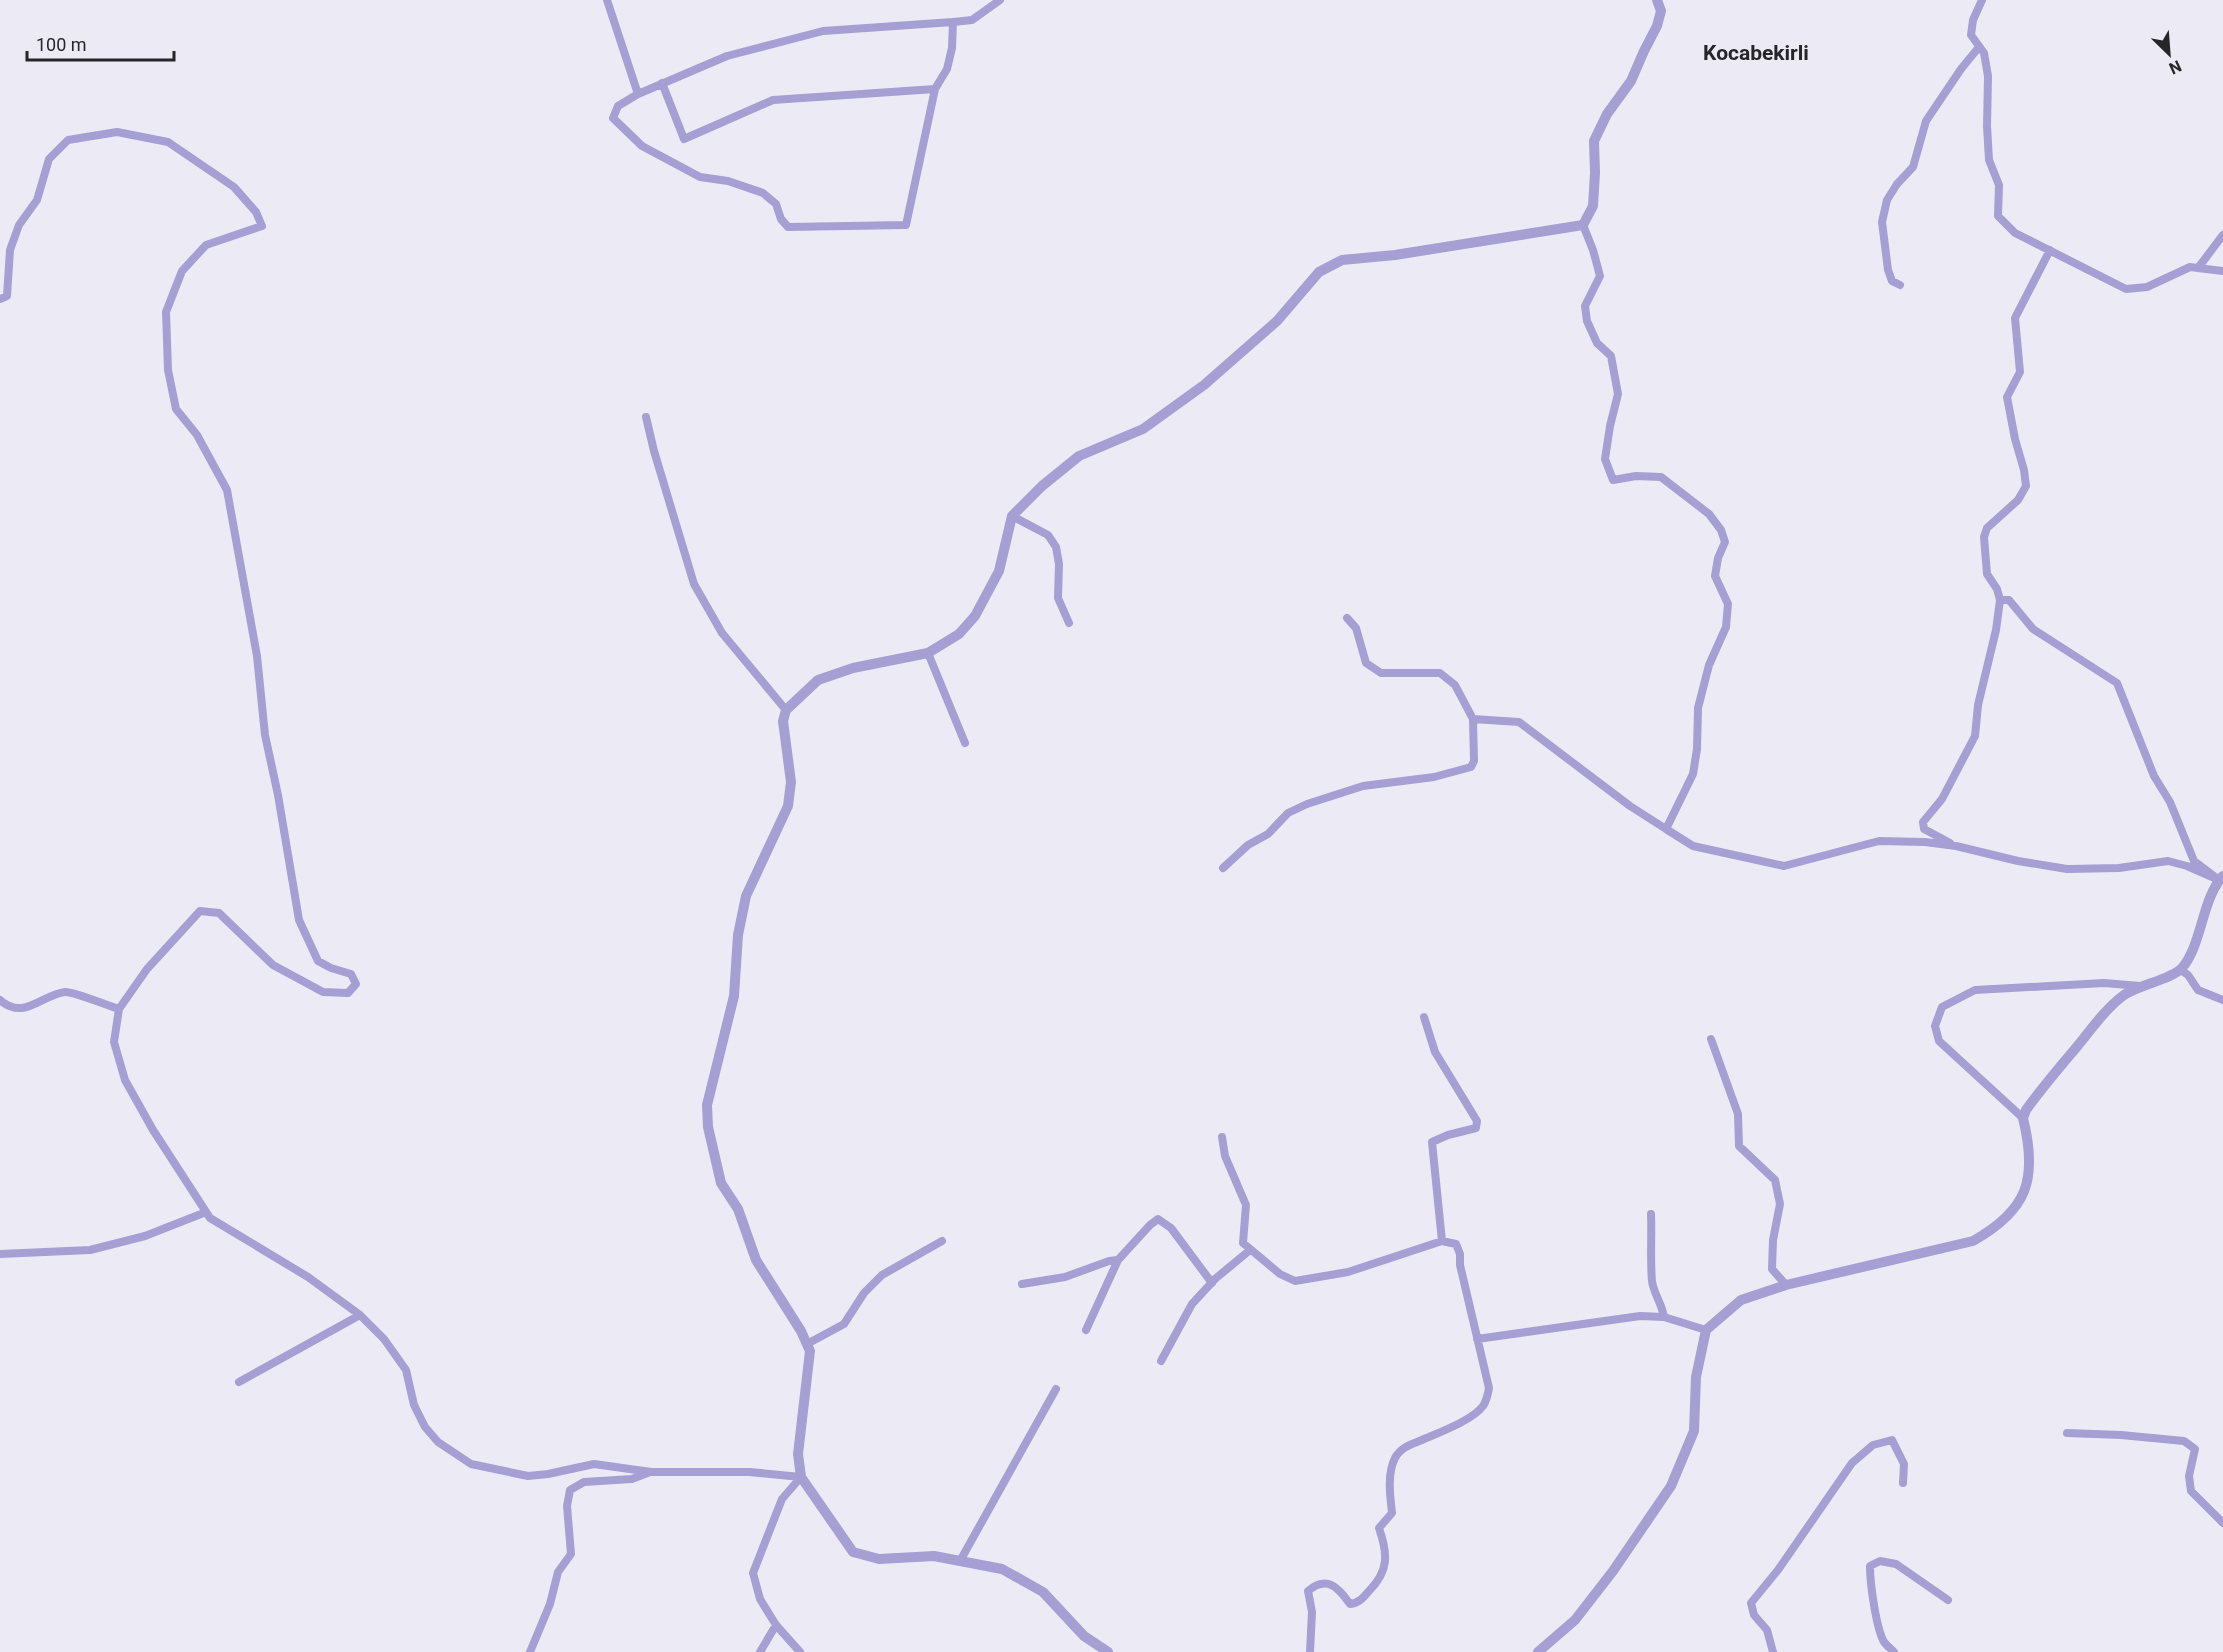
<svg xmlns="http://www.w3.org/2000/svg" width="2223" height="1652" font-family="Roboto,sans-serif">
<rect width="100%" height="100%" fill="#ecebf5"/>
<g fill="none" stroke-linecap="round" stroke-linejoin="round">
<!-- minor -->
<path stroke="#a59fd3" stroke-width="8" d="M607,0L638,94
M1982,0L1973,20L1971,35L1984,53L1988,76L1987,126L1989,160L1999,185L1998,216L2015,233L2126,289L2147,287L2190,267L2223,271
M953,22L823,31L727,56L638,94L618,106L613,118L642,146L700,177L728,181L763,193L776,204L781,219L788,227L906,225L935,89L947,69L952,48L953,22L972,20L1000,0
M662,83L684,139L773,100L935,89
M1583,225L1593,250L1600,276L1585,306L1587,321L1597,343L1611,356L1618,394L1610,426L1605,459L1613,480L1636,476L1661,477L1709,514L1721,530L1725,542L1718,558L1715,576L1728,604L1726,627L1709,665L1698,708L1697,749L1693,774L1666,829L1693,846L1784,866L1879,841L1925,842L1956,846L2018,861L2067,869L2119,868L2168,861L2187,866L2219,880L2194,861L2170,802L2154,776L2117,683L2033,629L2009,600H2000
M2198,268L2223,235
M1900,285L1892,281L1888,270L1882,222L1887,200L1897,184L1913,167L1926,121L1961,69L1979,47
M0,299L7,296L10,250L19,225L37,200L49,159L68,140L117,132L168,142L234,187L256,212L262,226L206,245L182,271L166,312L168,370L176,409L197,435L227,490L257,656L265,735L278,795L299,920L318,961L331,968L351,974L356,984L348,993L323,992L273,965L219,913L200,911L147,969L119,1009L114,1042L125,1080L153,1130L210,1218L308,1277L360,1315L384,1339L406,1370L414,1405L425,1427L438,1442L471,1464L528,1476L548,1474L594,1464L651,1472H750L801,1477
M646,417L654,451L694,584L722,633L786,710
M1012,516L1048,535L1056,547L1059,564L1058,598L1069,623
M1347,618L1356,628L1366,663L1381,673H1440L1455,685L1473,719
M928,653L965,743
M1950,843L1924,829L1923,822L1942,799L1975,736L1978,705L1996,630L2000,600L1997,589L1987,574L1984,537L1987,528L2018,500L2026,486L2024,470L2015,439L2007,397L2020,372L2015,318L2050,250
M1223,868L1248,845L1268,834L1288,813L1307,804L1363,786L1434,777L1471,767L1474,761L1473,719L1519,722L1630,806L1666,829
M2181,970L2188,975L2198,990L2223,1000
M0,1000C24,1021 41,995 65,992C73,991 108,1006 119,1009
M1424,1017L1435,1052L1477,1121L1476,1128L1448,1135L1432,1142L1442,1241
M1711,1039L1738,1114L1739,1146L1775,1180L1780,1204L1773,1240L1772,1269L1786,1285
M2023,1118L1939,1041L1935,1026L1942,1007L1975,990L2104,983L2140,986
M1222,1137L1225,1156L1246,1205L1243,1243L1280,1274L1295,1281L1348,1272L1442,1241L1456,1244L1460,1254V1265L1489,1388C1488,1394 1487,1400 1483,1406C1473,1420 1438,1433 1422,1440C1412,1444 1401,1447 1395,1458C1387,1474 1390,1495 1392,1513L1379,1528C1388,1554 1389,1571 1369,1591C1363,1598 1359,1603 1350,1604C1338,1587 1327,1575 1308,1591L1312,1612L1310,1652
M1651,1214C1652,1236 1650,1259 1652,1281C1653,1292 1662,1304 1664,1317
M0,1254L90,1250L145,1236L206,1212
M1022,1284L1065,1277L1109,1261L1118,1260
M1086,1330L1118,1260L1150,1225L1158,1219L1171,1228L1212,1283
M1477,1339L1640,1316L1664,1317L1706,1330
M807,1344L844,1324L864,1293L882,1275L942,1241
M1161,1361L1192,1304L1215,1279L1250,1250
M239,1382L360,1315
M2067,1433L2121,1435L2184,1441L2195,1449L2189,1476L2191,1491L2223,1523
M960,1561L1056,1389
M530,1652L550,1604L558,1572L571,1554L567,1506L570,1490L584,1482L632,1479L650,1472
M760,1652L776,1625
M800,1652L776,1625L760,1599L753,1573L782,1499L801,1477
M1773,1652L1767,1630L1754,1615L1751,1603L1778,1570L1852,1463L1873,1445L1892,1440L1904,1464L1903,1483
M1894,1652C1891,1649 1887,1646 1884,1642C1876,1628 1870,1583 1870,1566L1880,1561L1896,1564L1948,1600"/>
<!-- tertiary -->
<path stroke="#a59fd3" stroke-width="10" d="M1108,1652L1084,1636L1043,1592L1002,1569L934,1556L879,1559L853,1552L801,1477L798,1454L810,1351L801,1331L756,1260L738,1209L721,1183L708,1127L707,1105L734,996L738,935L746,896L788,806L791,782L783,721L786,710L818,680L853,668L928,653L959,634L975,616L999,571L1012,516L1042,486L1079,456L1143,429L1204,385L1277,321L1319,272L1342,260L1395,255L1583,225L1593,206L1595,173L1594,141L1607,114L1631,81L1644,51L1657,26L1661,11L1657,0
M1538,1652L1575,1620L1613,1571L1671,1486L1694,1431L1696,1377L1706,1330L1741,1300L1786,1285L1973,1241C2028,1210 2038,1179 2023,1118L2026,1110C2041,1089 2058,1069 2075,1049C2090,1031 2105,1009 2124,995C2139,985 2172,979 2182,968C2202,945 2202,898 2223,876"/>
</g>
<g text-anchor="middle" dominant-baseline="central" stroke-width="4.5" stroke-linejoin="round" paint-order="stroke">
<!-- neighbourhood labels -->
<g font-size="21" font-weight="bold" fill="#262529" stroke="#ecebf5">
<text x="1756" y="53">Kocabekirli</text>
</g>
</g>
<!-- north arrow -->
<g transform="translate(2169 54) rotate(155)" stroke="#ecebf5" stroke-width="4.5" paint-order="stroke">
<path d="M0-4.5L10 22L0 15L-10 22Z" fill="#262529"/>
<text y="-9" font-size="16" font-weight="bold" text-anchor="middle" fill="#262529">N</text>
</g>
<!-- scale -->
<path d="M27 51v9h147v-9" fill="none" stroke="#262529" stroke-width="3"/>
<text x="36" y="51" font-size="18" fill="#262529" stroke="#ecebf5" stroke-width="4.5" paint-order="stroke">100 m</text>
</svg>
